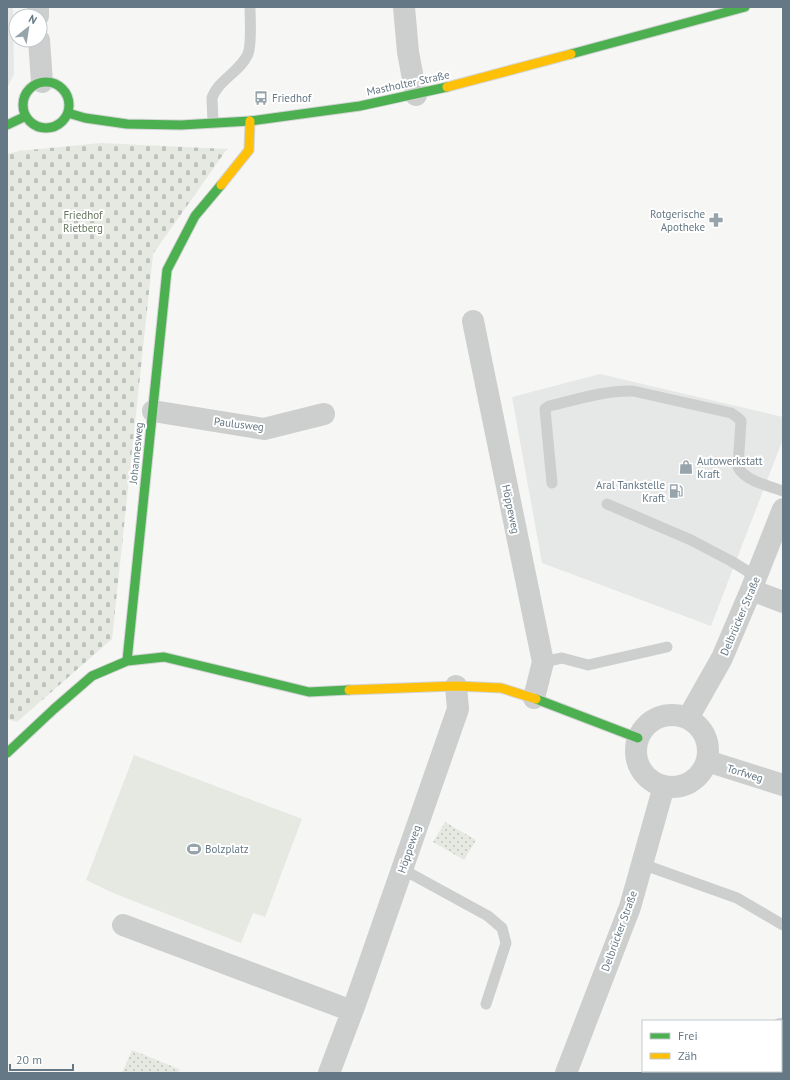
<svg xmlns="http://www.w3.org/2000/svg" width="790" height="1080" font-family="'PT Sans',sans-serif">
<defs>
<pattern id="cemetery-stones" width="16" height="16" patternUnits="userSpaceOnUse"><rect width="16" height="16" fill="#e6e9e2"/><path d="M2 7V4a2 2 0 0 1 4 0v3zM10 15v-3a2 2 0 0 1 4 0v3z" fill="#bec2bd"/></pattern>
<pattern id="park-dots" width="8" height="8" patternUnits="userSpaceOnUse"><rect width="8" height="8" fill="#e6e9e2"/><path d="M2 2h.1M6 6h.1" fill="none" stroke="#bec2bd" stroke-width="1.8" stroke-linecap="round"/></pattern>
</defs>
<rect width="100%" height="100%" fill="#f6f6f4"/>
<!-- built -->
<path fill="#e6e7e7" d="M7,7H13L14,74L7,88Z
M600,374L783,417V439L711,626L542,563L512,397Z"/>
<!-- grass -->
<path fill="#e6e9e2" d="M134,755L302,819L265,917L253,913L241,943L113,893L86,880Z"/>
<!-- cemetery -->
<path fill="url(#cemetery-stones)" d="M101,143L227,149L153,254L112,639L17,722L7,719V154L19,151Z"/>
<!-- park -->
<path fill="url(#park-dots)" d="M445,822L476,840L464,860L433,842Z
M132,1050L179,1069H180L177,1073H122Z"/>
<g fill="none" stroke-linecap="round" stroke-linejoin="round">
<defs>
<path id="fast" d="M571,54L745,7
M23 105a23 23 0 1 1 46 0a23 23 0 1 1-46 0Z
M68,113L85,118L127,124L181,125L250,121L360,106L447,87
M7,125L26,116
M127,661L167,270L195,216L221,185
M536,699L638,738
M7,753L54,709L92,676L127,661L164,657L309,692L349,690"/>
<path id="slow" d="M447,87L571,54
M221,185L249,150L250,121
M349,690L456,686L501,688L536,699"/>
</defs>
<!-- fast casing -->
<use href="#fast" stroke="#d3d4d5" stroke-width="11"/>
<!-- slow casing -->
<use href="#slow" stroke="#d3d4d5" stroke-width="11"/>
<!-- lane -->
<path stroke="#cdcfcf" stroke-width="11" d="M213,123L212,98C218,80 240,72 248,54C252,44 250,19 250,7
M552,483L545,409L549,406C576,400 605,390 633,391L731,413L737,417L741,421L738,467C745,481 769,486 783,491
M607,504L691,540L731,561L757,577
M543,662L562,658L588,665L667,647
M642,864L737,898L783,925
M402,869L488,916L502,928L506,943L486,1004"/>
<!-- street -->
<path stroke="#cdcfcf" stroke-width="22" d="M38,7V16
M404,7L408,52L416,95
M39,40L42,82
M473,321L543,662L534,698
M153,411L264,429L324,414
M751,590L783,602
M636 751a36 36 0 1 1 72 0a36 36 0 1 1-72 0Z
M688,718L722,658L751,590L783,509
M707,761L783,785
M123,925L352,1011
M781,1029H783
M329,1073L355,1004L458,709L456,686
M566,1073L630,907L664,786"/>
<!-- fast -->
<use href="#fast" stroke="#4caf50" stroke-width="9"/>
<!-- slow -->
<use href="#slow" stroke="#ffc107" stroke-width="9"/>
</g>
<!-- icons -->
<defs>
<symbol id="bus-bare" viewBox="-9 -9 18 18"><path d="M-5-6H5V4H4V6H2V4H-2V6H-4V4H-5ZM-3.5-4V0h7V-4ZM-3.5 1.2v1.5H-2V1.2ZM2 1.2v1.5H3.5V1.2Z" fill="#98a4ac" stroke="#fff" stroke-width="2.5" paint-order="stroke"/></symbol>
<symbol id="pharmacy-bare" viewBox="-9 -9 18 18"><path d="M-2-6h4v4h4v4h-4v4h-4v-4h-4v-4h4Z" fill="#98a4ac" stroke="#fff" stroke-width="2.5" paint-order="stroke"/></symbol>
<symbol id="shop-bare" viewBox="-9 -9 18 18"><path d="M-5-2.5h2.3a2.7 3.5 0 0 1 5.4 0H5L5.5 6h-11ZM-1.5-2.5h3a1.5 2.3 0 0 0-3 0Z" fill="#98a4ac" stroke="#fff" stroke-width="2.5" paint-order="stroke"/></symbol>
<symbol id="fuel-bare" viewBox="-9 -9 18 18"><path d="M-5.5-6h7V0h2V4h1.3V-2.5L3-4.5l.8-.8L6-3V5H2.5V1h-1V6h-7ZM-4.2-4.7v3.2H.2V-4.7Z" fill="#98a4ac" stroke="#fff" stroke-width="2.5" paint-order="stroke"/></symbol>
<symbol id="stadium-bare" viewBox="-9 -9 18 18"><path d="M0-5a6.5 5 0 1 0 0 10a6.5 5 0 1 0 0-10ZM-3.5-1.8h7v3.6h-7Z" fill="#98a4ac" stroke="#fff" stroke-width="2.5" paint-order="stroke"/></symbol>
</defs>
<g fill-rule="evenodd">
<use href="#bus-bare" x="251" y="88" width="20" height="20"/>
<use href="#pharmacy-bare" x="706" y="210" width="20" height="20"/>
<use href="#shop-bare" x="676" y="457" width="20" height="20"/>
<use href="#fuel-bare" x="666" y="481" width="20" height="20"/>
<use href="#stadium-bare" x="184" y="839" width="20" height="20"/>
</g>
<g text-anchor="middle" dominant-baseline="central" stroke-width="4" stroke-linejoin="round" paint-order="stroke">
<!-- street labels -->
<g font-size="11" fill="#657885" stroke="#fff">
<text transform="translate(408 83) rotate(-12)">Mastholter Straße</text>
<text transform="translate(239 424) rotate(7)">Paulusweg</text>
<text transform="translate(136 453) rotate(-84)">Johannesweg</text>
<text transform="translate(511 509) rotate(78)">Höppeweg</text>
<text transform="translate(740 616) rotate(-67)">Delbrücker Straße</text>
<text transform="translate(745 773) rotate(17)">Torfweg</text>
<text transform="translate(409 849) rotate(-71)">Höppeweg</text>
<text transform="translate(619 931) rotate(-70)">Delbrücker Straße</text>
</g>
<!-- poi labels -->
<g font-size="11" fill="#657885" stroke="#fff" text-anchor="start">
<text x="272" y="98">Friedhof</text>
<text x="705" y="214" text-anchor="end">Rotgerische<tspan x="705" dy="13">Apotheke</tspan></text>
<text x="697" y="461">Autowerkstatt<tspan x="697" dy="13">Kraft</tspan></text>
<text x="665" y="485" text-anchor="end">Aral Tankstelle<tspan x="665" dy="13">Kraft</tspan></text>
<text x="205" y="849">Bolzplatz</text>
</g>
<!-- park labels -->
<g font-size="11" fill="#667760" stroke="#fff">
<text x="83" y="215">Friedhof<tspan x="83" dy="13">Rietberg</tspan></text>
</g>
</g>
<!-- border -->
<rect width="790" height="1080" fill="none" stroke="#657885" stroke-width="16"/>
<!-- legend -->
<rect x="642" y="1020" width="140" height="52" fill="#ffffff" stroke="#c1c9ce"/>
<rect x="650" y="1033" width="20" height="6" fill="#4caf50" stroke="#c1c9ce"/>
<text x="678" y="1040" font-size="12" fill="#657885">Frei</text>
<rect x="650" y="1053" width="20" height="6" fill="#ffc107" stroke="#c1c9ce"/>
<text x="678" y="1060" font-size="12" fill="#657885">Zäh</text>
<!-- north arrow -->
<g transform="translate(28 28) rotate(30)"><circle r="19" fill="#ffffff" stroke="#c1c9ce"/>
<path d="M0-3L7 15L0 10L-7 15Z" fill="#98a4ac"/>
<text y="-6" font-size="11" font-weight="bold" text-anchor="middle" fill="#657885">N</text>
</g>
<!-- scale -->
<path d="M10 1064v6h63v-6" fill="none" stroke="#657885" stroke-width="2"/>
<text x="16" y="1064" font-size="12" fill="#657885" stroke="#ffffff" stroke-width="3" paint-order="stroke">20 m</text>
</svg>
